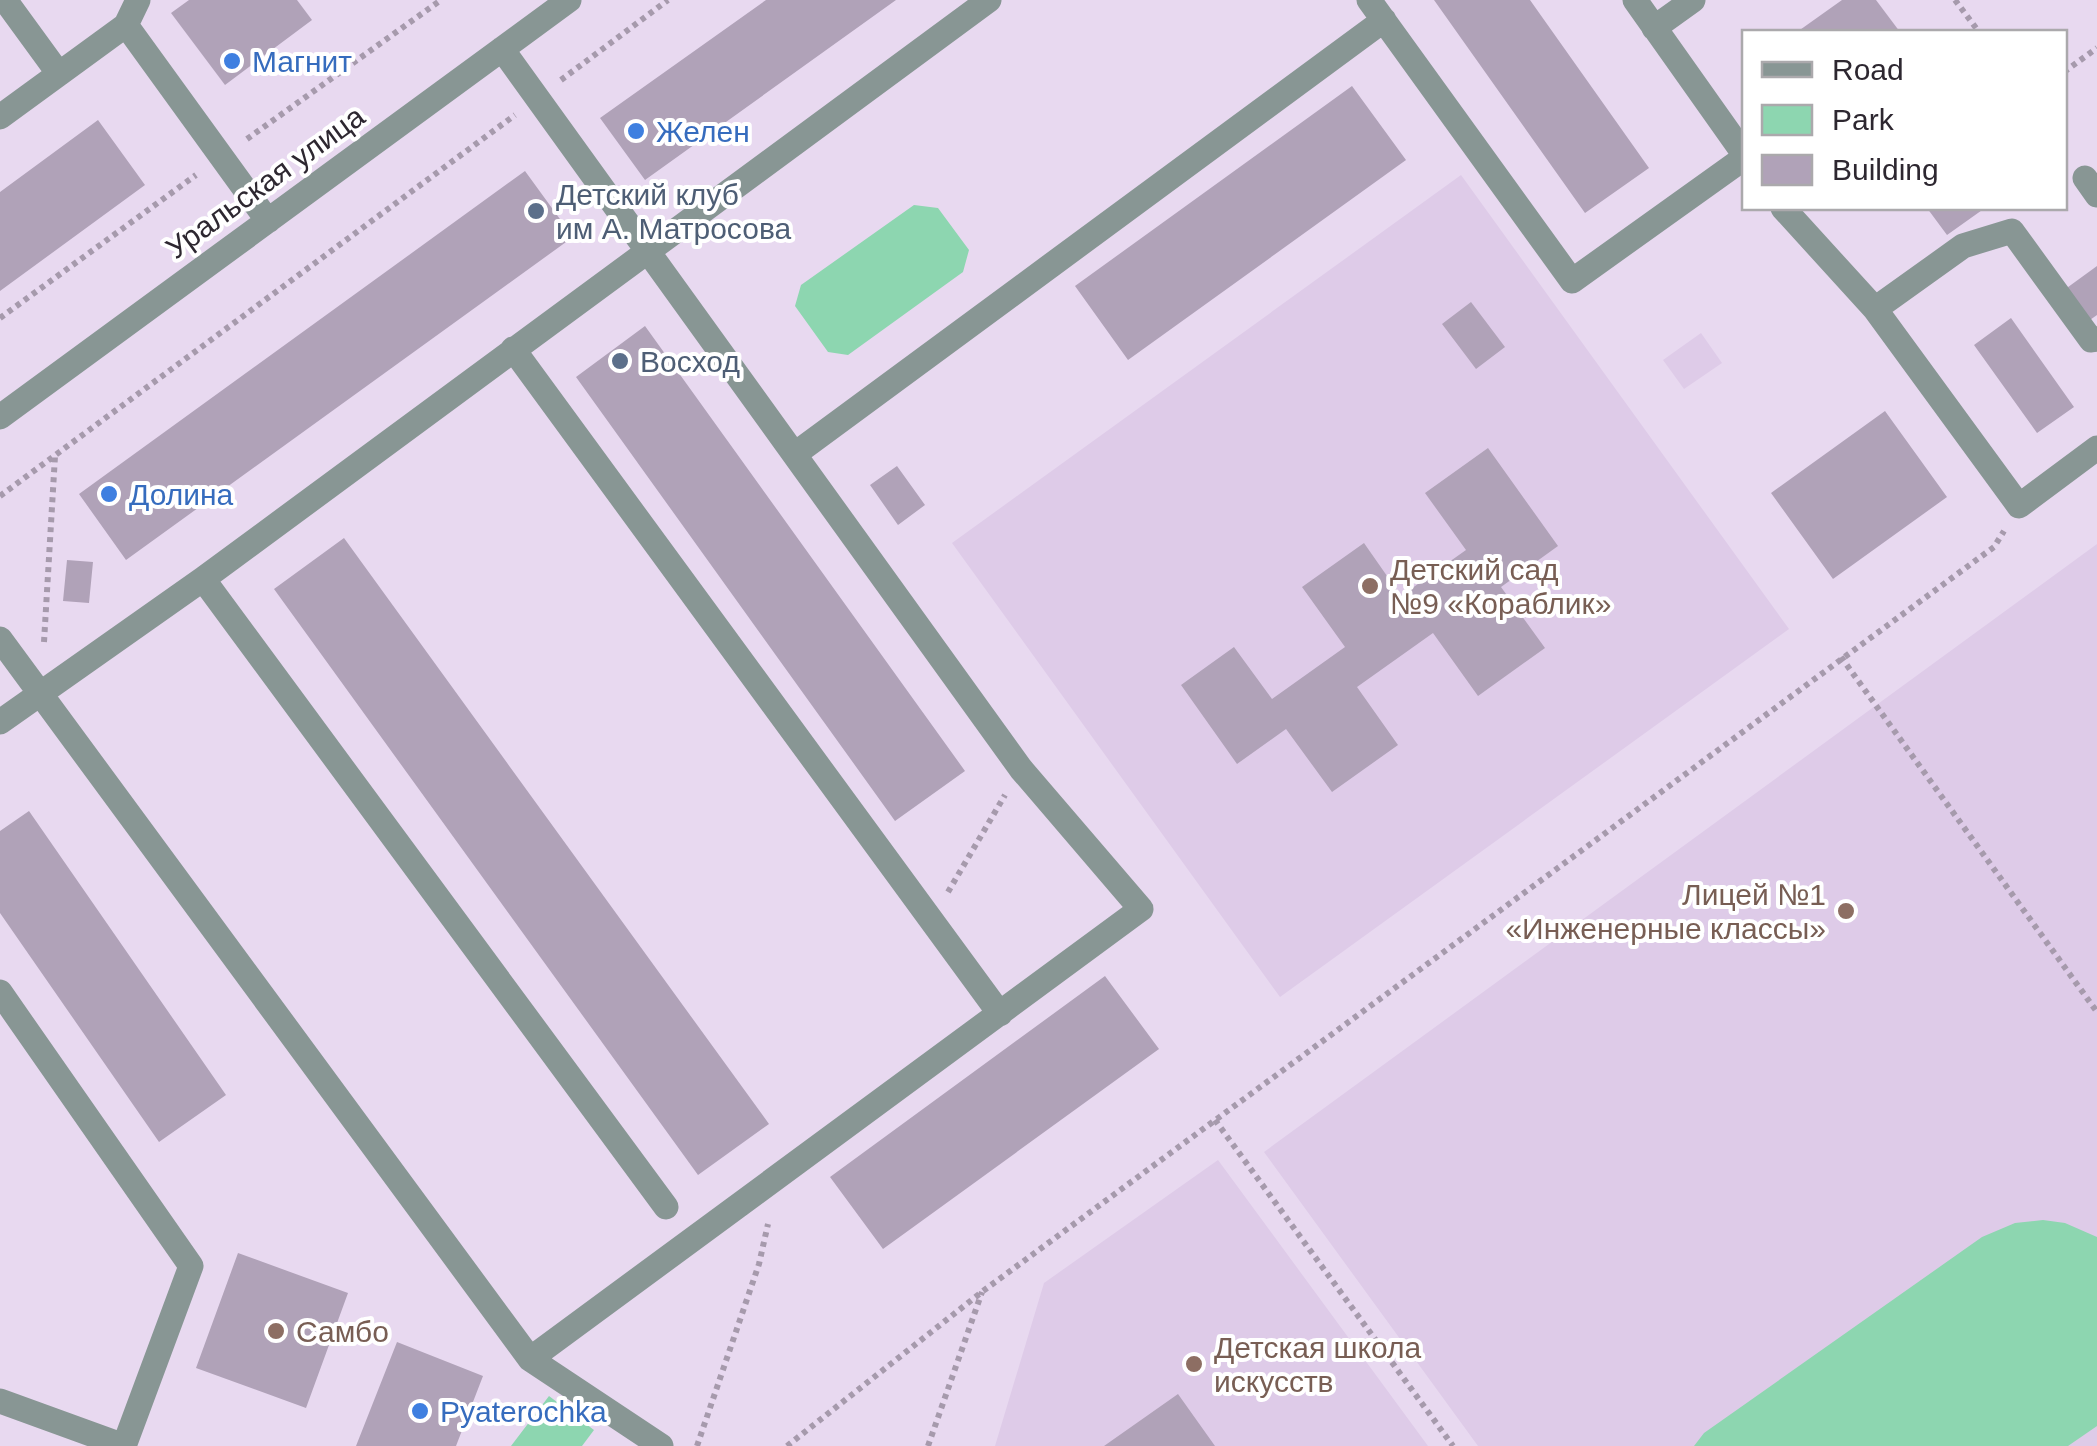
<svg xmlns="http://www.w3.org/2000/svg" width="2097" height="1446" font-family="Arial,sans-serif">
<rect width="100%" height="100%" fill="#e8d9f0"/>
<!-- built -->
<path fill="#decbe8" d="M1461,175L1789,629L1280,997L952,543Z
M1701,333L1722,363L1684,389L1663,360Z
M2097,544V1446H1478L1264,1152Z
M1218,1160L1428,1446H995L1044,1283Z"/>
<!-- green -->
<path fill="#8dd6b0" d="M914,205L938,208L969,250L963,272L848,355L828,352L795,306L801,285Z
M2043,1220L2065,1223L2097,1237V1426L2068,1446H1694L1704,1433L1982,1237L2015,1223Z
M549,1396L594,1430L582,1446H511Z"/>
<!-- building -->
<path fill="#b0a2b8" d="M189,0H297L312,20L225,85L171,13Z
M766,0H896L645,180L600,118Z
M1434,0H1530L1649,168L1585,213Z
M1842,0H1876L1900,32H1797Z
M1352,86L1406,160L1128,360L1075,286Z
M98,120L145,185L0,291V192Z
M525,171L573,237L126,560L79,494Z
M1927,208H1985L1947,235Z
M2097,266V315L2087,322L2064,290Z
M1471,302L1505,347L1476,369L1442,324Z
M2011,318L2074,407L2037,433L1974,345Z
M645,326L965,771L895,821L576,377Z
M1885,411L1947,497L1833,579L1771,493Z
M1488,448L1558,546L1501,587L1545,648L1478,696L1433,633L1357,687L1398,745L1332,792L1286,729L1237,764L1181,685L1234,647L1272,699L1345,647L1302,587L1364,543L1401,596L1466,550L1425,493Z
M897,466L925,505L898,525L870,485Z
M344,538L769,1124L698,1175L274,589Z
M67,560L93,562L89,603L63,601Z
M29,811L226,1095L159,1142L0,913V831Z
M1105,976L1159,1049L883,1249L830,1177Z
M238,1253L348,1293L306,1408L196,1368Z
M397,1342L483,1376L456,1446H356Z
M1178,1394L1215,1446H1104Z"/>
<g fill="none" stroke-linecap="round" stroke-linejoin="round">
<!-- path -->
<path stroke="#a69aac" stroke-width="6" stroke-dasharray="5 5" stroke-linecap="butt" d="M1955,0L1979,32
M2064,72L2097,48
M561,80L668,0
M247,139L441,0
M0,318L196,175
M0,496L515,115
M44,642L55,456
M1841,657L2097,1012
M948,892L1005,795
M1215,1120L1453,1446
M697,1446L759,1264L768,1224
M787,1446L983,1291L1994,547L2004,531
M928,1446L982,1292"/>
<!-- minor -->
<path stroke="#889694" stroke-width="25" d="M5,0L59,74
M1369,0L1572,281L1744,158
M1635,0L1744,154
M126,25L268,221
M1654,28L1693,0
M502,49L1021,769L1141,909L530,1359
M0,117L126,25L138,0
M2085,178L2097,195
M1783,208L1875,309L2019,506L2097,448
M1875,309L1963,246L2012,231L2091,340L2097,339
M513,349L1000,1014
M0,417L569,0
M795,454L1384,20
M203,579L666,1207
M0,639L530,1359L661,1446
M0,722L203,579L989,0
M0,992L191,1266L124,1446L0,1401"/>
</g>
<!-- markers -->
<g fill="#3f7fe0" stroke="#fff" stroke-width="4">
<circle cx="232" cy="61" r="10"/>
<circle cx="636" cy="131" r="10"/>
<circle cx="109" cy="494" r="10"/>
<circle cx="420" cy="1411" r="10"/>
</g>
<g fill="#5c6f8a" stroke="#fff" stroke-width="4">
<circle cx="536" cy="211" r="10"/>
<circle cx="620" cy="361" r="10"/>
</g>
<g fill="#8d6e63" stroke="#fff" stroke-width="4">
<circle cx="1370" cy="586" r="10"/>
<circle cx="1846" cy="911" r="10"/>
<circle cx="276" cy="1331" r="10"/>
<circle cx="1194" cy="1364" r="10"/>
</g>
<g text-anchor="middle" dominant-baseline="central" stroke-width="8" stroke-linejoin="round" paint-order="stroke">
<!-- shop labels -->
<g font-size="30" fill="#366cbe" stroke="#fff" text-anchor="start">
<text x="252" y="61">Магнит</text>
<text x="656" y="131">Желен</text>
<text x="129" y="494">Долина</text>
<text x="440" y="1411">Pyaterochka</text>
</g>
<!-- street labels -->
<g font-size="30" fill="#2d2730" stroke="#fff">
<text transform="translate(265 182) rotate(-36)">Уральская улица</text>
</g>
<!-- service labels -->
<g font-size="30" fill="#4e5e75" stroke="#fff" text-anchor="start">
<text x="556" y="194">Детский клуб<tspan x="556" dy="34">им А. Матросова</tspan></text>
<text x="640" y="361">Восход</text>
</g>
<!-- education labels -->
<g font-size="30" fill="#785e54" stroke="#fff" text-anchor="start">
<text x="1390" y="569">Детский сад<tspan x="1390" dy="34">№9 «Кораблик»</tspan></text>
<text x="1826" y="894" text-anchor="end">Лицей №1<tspan x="1826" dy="34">«Инженерные классы»</tspan></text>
<text x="296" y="1331">Самбо</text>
<text x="1214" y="1347">Детская школа<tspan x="1214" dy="34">искусств</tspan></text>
</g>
</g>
<!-- legend -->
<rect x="1742" y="30" width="325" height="180" fill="#ffffff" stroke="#aba9ac" stroke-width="2.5"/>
<rect x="1762" y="62" width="50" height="15" fill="#889694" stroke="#aba9ac" stroke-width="2.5"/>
<text x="1832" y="80" font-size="30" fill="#2d2730">Road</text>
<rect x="1762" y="105" width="50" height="30" fill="#8dd6b0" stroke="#aba9ac" stroke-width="2.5"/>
<text x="1832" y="130" font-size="30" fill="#2d2730">Park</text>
<rect x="1762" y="155" width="50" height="30" fill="#b0a2b8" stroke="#aba9ac" stroke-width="2.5"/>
<text x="1832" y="180" font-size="30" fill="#2d2730">Building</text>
</svg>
